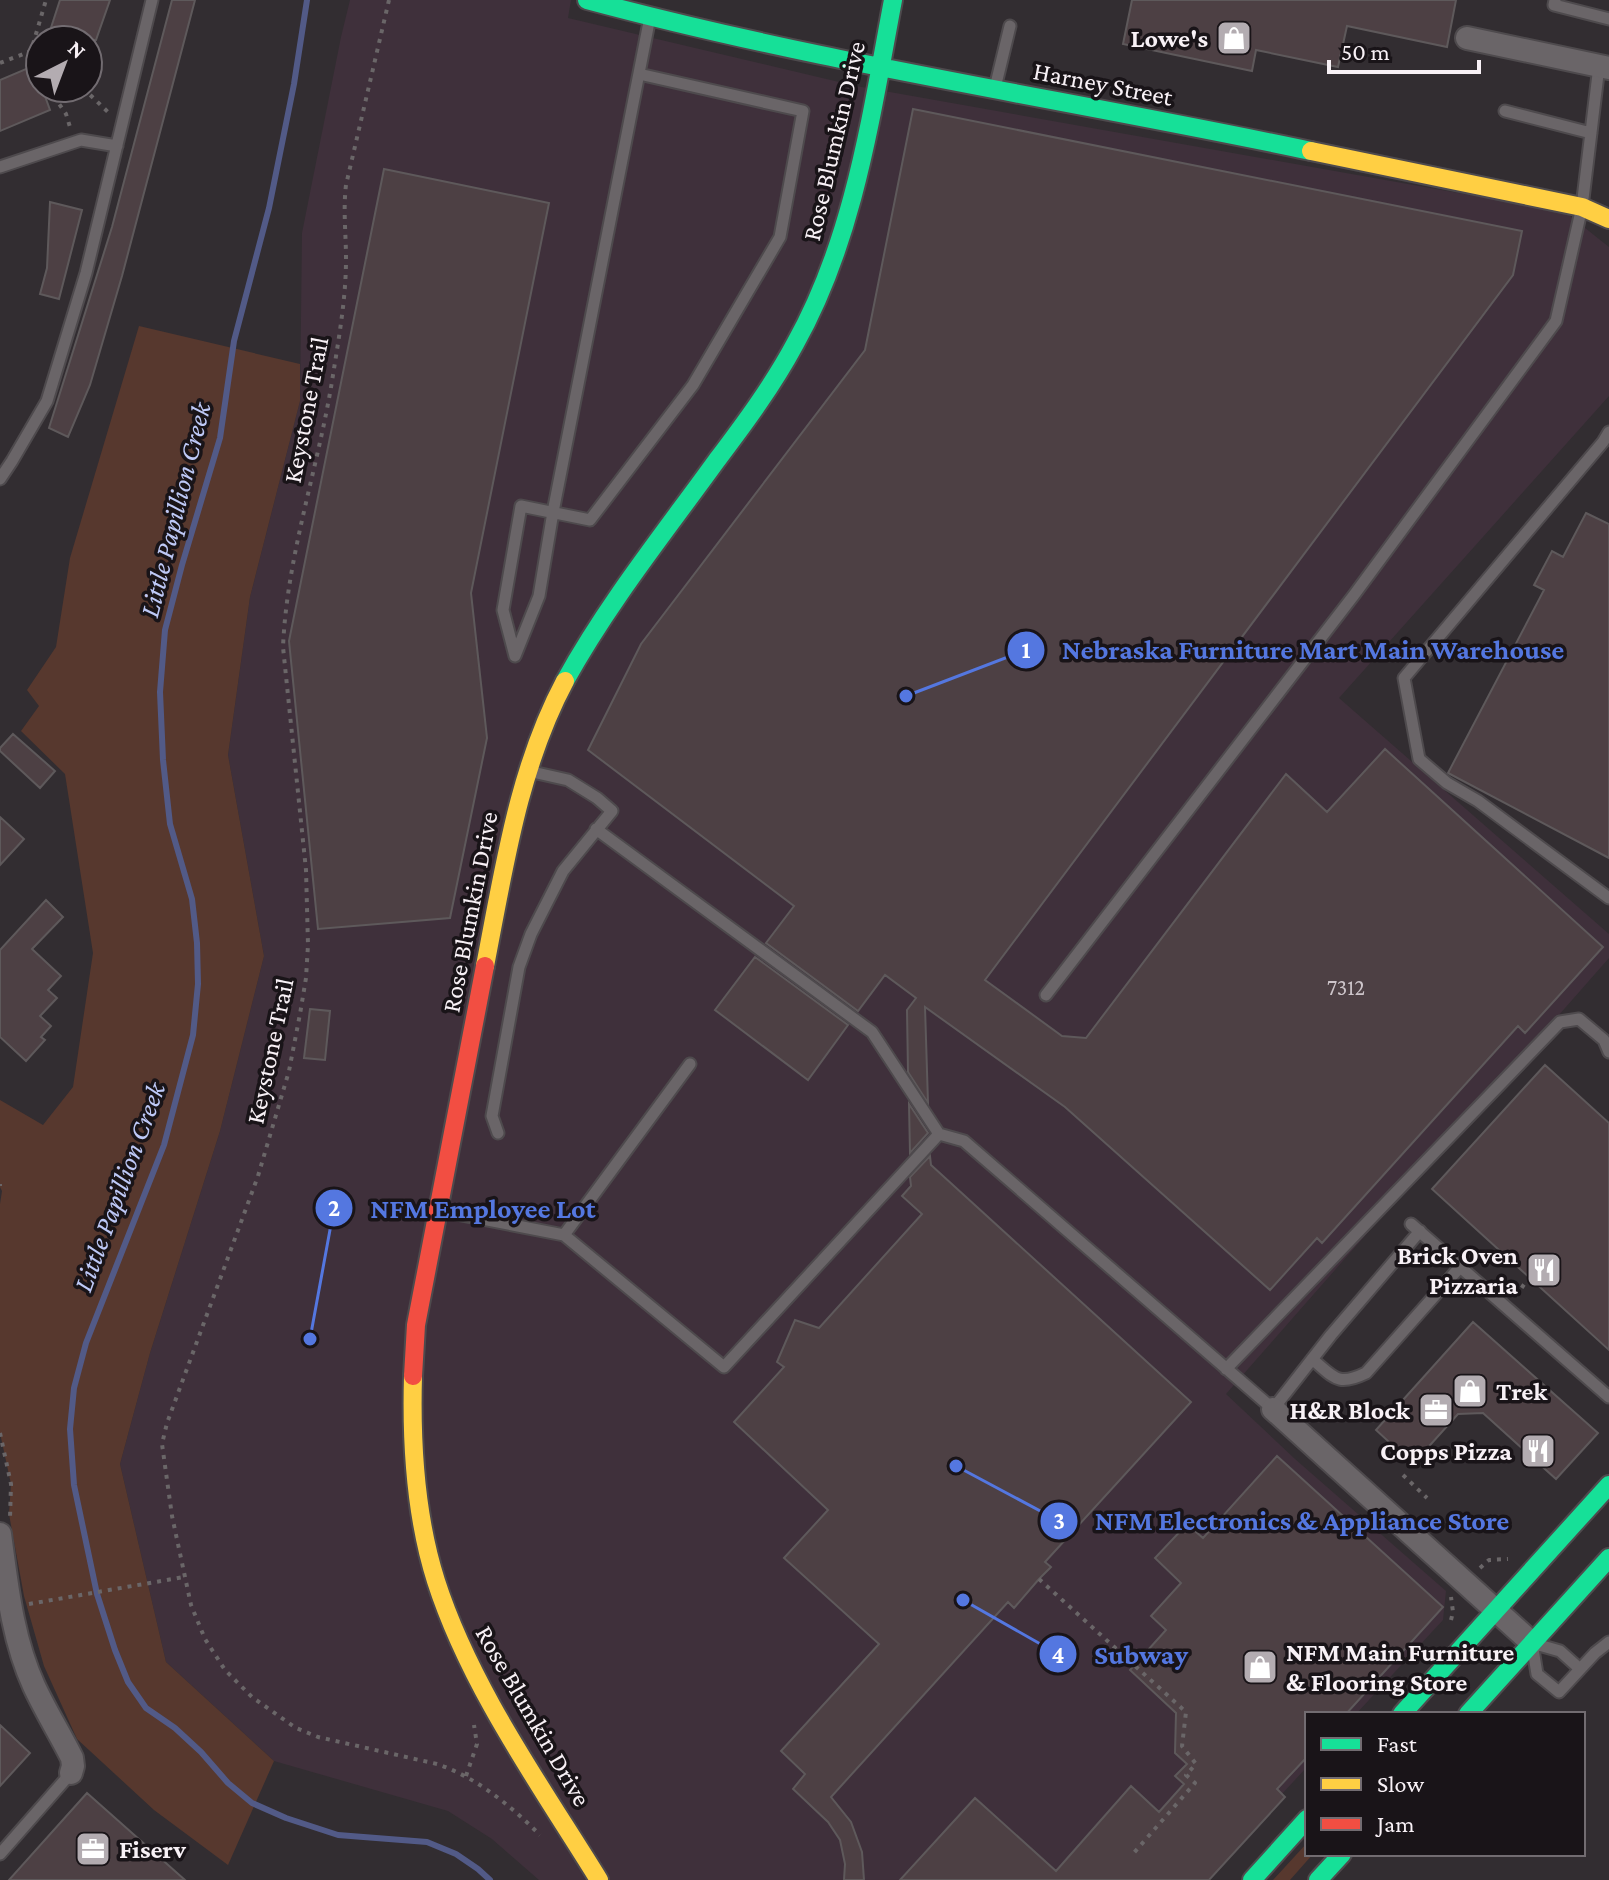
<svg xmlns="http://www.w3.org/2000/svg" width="1609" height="1880" font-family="'Crimson Pro',serif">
<rect width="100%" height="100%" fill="#322d31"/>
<!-- built -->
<path fill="#3f303b" d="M350,0H571L568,18L856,86L1565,212L1609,247V396L1339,698L1609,934V958L1226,1394L1295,1459L1446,1591L1443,1620L1356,1714H1307V1767L1202,1880H539L492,1839L448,1811L274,1761L166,1662L120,1464L150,1353L220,1131L264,956L228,755L250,597L300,401L302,233L341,37Z"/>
<!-- green -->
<path fill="#57382e" d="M139,326L300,364V401L250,597L228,755L264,956L220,1131L150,1353L120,1464L166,1662L274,1761L228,1865L154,1810L77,1739L44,1666L24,1596L9,1514L11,1484L0,1433V1204L2,1191L0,1187V1100L43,1125L73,1087L93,953L65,774L21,731L39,706L27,690L56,647L70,558Z
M1307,1843V1854H1313L1290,1880H1273Z"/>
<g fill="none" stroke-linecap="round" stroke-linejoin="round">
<!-- stream -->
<path stroke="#525a87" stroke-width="6" d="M307,0L294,84L269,208L234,341L220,438L182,565L165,630L160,692L163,760L170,824L192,899L197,943L198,984L193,1035L164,1145L86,1343L74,1388L70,1429L74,1485L97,1594L115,1650L128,1682L146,1708L175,1728L201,1752L228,1783L252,1803L286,1818L338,1835L427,1842L456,1854L478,1869L490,1880"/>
</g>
<!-- building -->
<path fill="#4d4044" stroke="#5e595b" stroke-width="2" d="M60,0H110L96,40H47Z
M172,0H195L122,276L90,385L68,437L49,428L112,227Z
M1132,0H1456L1447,47L1347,26L1338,67L1256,50L1252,71L1123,44Z
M33,66L40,88H42L50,110L0,131V80Z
M913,109L1522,231L1513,275L985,980L1062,1036L1086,1038L1286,774L1327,812L1385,749L1603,947L1525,1033L1518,1026L1322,1243L1317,1238L1270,1290L1065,1107L925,1007L928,1103L908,1072L907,1010L916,998L885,975L858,1011L766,943L794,906L588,750L641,644L865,350Z
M384,169L549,203L471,593L487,738L450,918L318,929L289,641Z
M50,202L82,210L59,299L40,294L47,268Z
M1586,513L1609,524V858L1448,773L1544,590L1534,585L1552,551L1563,557Z
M13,734L55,771L40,788L0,751V748Z
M0,817L24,839L0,865Z
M46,900L63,917L32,949L61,976L48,990L57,998L40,1016L51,1026L41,1037L45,1040L26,1061L0,1037V950Z
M755,957L848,1025L808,1080L715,1010Z
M310,1009L330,1011L325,1060L304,1058Z
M1545,1065L1609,1123V1350L1432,1189Z
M909,1104L928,1133L910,1153Z
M930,1156L931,1165L1191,1402L1045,1562L1051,1567L1039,1579L1014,1608L1008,1602L831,1797L851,1822L862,1852L864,1880H844L845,1864L840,1840L828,1822L793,1789L805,1774L781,1751L879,1644L784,1558L828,1510L734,1422L784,1367L777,1362L795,1320L819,1328L922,1214L902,1196L911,1186L910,1177Z
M1473,1322L1598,1433L1556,1479L1483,1413L1458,1414L1413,1464L1376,1430Z
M1277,1456L1443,1607L1346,1714H1307V1757L1277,1789L1285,1797L1209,1880H900L975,1798L1056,1871L1131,1786L1159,1812L1184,1784L1175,1776L1187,1764L1175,1753L1176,1713L1130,1670L1166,1630L1151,1616L1181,1583L1155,1558L1187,1524L1203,1538Z
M0,1725L30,1753L0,1786Z
M87,1793L185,1880H9Z"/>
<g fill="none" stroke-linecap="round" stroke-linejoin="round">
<defs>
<path id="lane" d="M1555,0L1554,5L1609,19
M639,74L803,111L780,237L693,385L590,520L521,506L503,610L515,656L539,596L553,512L650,17
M995,88L1010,26
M1505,111L1591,133
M0,167L81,140L117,146
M1609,432L1603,442L1404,678L1419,759L1447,783L1478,801L1609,898
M0,479L12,461L47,401L86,273L152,0
M596,829L872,1032L939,1134
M1046,995L1354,595L1556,321L1582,207L1599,66
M498,1133L492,1116L519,967L531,934L563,871L612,811L597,798L568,780L528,771
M441,1211L564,1235L724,1367L939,1134L964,1141L1273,1409L1331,1335L1420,1231
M1411,1224L1609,1397
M564,1235L690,1064
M1312,1359C1334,1377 1337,1387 1366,1373L1460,1267
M1226,1369L1560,1022L1579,1019L1604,1040L1609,1052
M1580,1669L1560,1651L1532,1643L1537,1674L1559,1692L1595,1653L1609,1642
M0,1854L71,1773"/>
<path id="street" d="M1467,38L1609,68
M1273,1409L1532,1643
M0,1534C7,1585 12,1638 34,1686C45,1710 60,1734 72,1758L73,1766L71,1773"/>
<path id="fast" d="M587,0C825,64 1070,100 1311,151
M565,681C608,603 665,532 717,460C745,423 773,385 795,344C854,239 871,116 893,0
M1402,1714L1609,1485
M1468,1714L1609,1558
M1252,1880L1307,1819
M1318,1880L1342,1854"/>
<path id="slow" d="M1311,151L1582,207L1609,219
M485,966C504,869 518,769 565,681
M413,1376C411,1445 415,1515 436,1581C470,1687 541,1786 599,1880"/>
<path id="jam" d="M413,1376L416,1325L485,966"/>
</defs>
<!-- lane casing -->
<use href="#lane" stroke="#4e4a4d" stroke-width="15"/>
<!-- street casing -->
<use href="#street" stroke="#4e4a4d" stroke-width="26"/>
<!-- fast casing -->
<use href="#fast" stroke="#4e4a4d" stroke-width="22"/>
<!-- slow casing -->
<use href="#slow" stroke="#4e4a4d" stroke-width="22"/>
<!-- jam casing -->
<use href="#jam" stroke="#4e4a4d" stroke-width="22"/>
<!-- path -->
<path stroke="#6a6668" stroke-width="4" stroke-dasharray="4 6" stroke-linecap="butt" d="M389,0L346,185C343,210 346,234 346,259C346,298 339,337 333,375C319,466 287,554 283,647L306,870L308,945L306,978L300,1014L289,1071L258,1176L167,1423L162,1444L172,1516L191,1605L205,1639L225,1670L252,1697L296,1728L318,1737L437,1764C476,1777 511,1806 540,1835
M40,54L31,51L33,66L40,77
M0,63L31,51L46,0
M48,88L66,114L70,127
M83,88L110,114
M0,1184V1186
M1516,1296L1525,1283
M0,1433L11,1484L10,1518
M1403,1475L1427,1498
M1480,1568L1489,1560L1508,1559
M1039,1579L1186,1712L1182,1746L1196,1764L1186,1775L1195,1783L1132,1855
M29,1604L184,1577
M1451,1620L1453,1612L1451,1597
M466,1776L477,1744L474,1725"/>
<!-- lane -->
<use href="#lane" stroke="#6a6568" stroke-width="11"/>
<!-- street -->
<use href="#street" stroke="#6a6568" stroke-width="22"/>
<!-- fast -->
<use href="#fast" stroke="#16e098" stroke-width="18"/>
<!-- slow -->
<use href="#slow" stroke="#ffcf43" stroke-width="18"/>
<!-- jam -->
<use href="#jam" stroke="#f24e42" stroke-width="18"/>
</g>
<!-- icons -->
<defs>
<symbol id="shop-square" viewBox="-11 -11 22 22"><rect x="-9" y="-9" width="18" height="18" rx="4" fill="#b3acb1" stroke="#191418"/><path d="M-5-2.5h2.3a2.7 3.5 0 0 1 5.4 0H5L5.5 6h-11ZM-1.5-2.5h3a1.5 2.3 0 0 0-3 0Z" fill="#fff"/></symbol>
<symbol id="restaurant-square" viewBox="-11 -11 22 22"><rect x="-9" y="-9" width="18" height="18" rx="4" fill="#b3acb1" stroke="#191418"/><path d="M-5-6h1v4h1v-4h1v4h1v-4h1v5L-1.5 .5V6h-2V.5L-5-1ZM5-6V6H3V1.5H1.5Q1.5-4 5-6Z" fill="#fff"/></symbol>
<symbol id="office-square" viewBox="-11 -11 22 22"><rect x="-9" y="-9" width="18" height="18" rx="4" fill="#b3acb1" stroke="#191418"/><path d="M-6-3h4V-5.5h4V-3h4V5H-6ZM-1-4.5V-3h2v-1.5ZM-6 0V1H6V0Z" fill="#fff"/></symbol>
</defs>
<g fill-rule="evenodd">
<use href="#shop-square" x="1214" y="18" width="40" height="40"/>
<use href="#restaurant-square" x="1524" y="1250" width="40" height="40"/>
<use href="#shop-square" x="1450" y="1371" width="40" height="40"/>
<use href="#office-square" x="1416" y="1390" width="40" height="40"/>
<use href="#restaurant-square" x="1518" y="1431" width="40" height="40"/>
<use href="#shop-square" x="1240" y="1647" width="40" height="40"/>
<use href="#office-square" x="73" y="1829" width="40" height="40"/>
</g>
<g text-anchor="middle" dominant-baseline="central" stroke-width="7" stroke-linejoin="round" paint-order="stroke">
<!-- number labels -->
<g font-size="22" fill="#cdc5ca">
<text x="1346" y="987">7312</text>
</g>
<!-- poi labels -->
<g font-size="26" font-weight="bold" fill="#f8f1f6" stroke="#191418" text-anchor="end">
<text x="1208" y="38">Lowe's</text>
<text x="1518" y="1255">Brick Oven<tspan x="1518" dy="30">Pizzaria</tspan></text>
<text x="1496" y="1391" text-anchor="start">Trek</text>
<text x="1410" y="1410">H&amp;R Block</text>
<text x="1512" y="1451">Copps Pizza</text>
<text x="1286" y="1652" text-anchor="start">NFM Main Furniture<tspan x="1286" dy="30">&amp; Flooring Store</tspan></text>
<text x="119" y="1849" text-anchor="start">Fiserv</text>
</g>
<!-- street labels -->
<g font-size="26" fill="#f8f1f6" stroke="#191418">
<text transform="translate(1103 84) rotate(11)">Harney Street</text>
<text transform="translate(834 141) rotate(-77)">Rose Blumkin Drive</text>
<text transform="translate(306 410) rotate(-79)">Keystone Trail</text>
<text transform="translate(470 912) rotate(-79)">Rose Blumkin Drive</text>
<text transform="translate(270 1051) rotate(-78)">Keystone Trail</text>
<text transform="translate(533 1716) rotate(60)">Rose Blumkin Drive</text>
</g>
<!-- water labels -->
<g font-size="28" font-style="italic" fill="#bec9f7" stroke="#191418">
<text transform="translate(175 510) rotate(-76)">Little Papillion Creek</text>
<text transform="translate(119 1187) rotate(-70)">Little Papillion Creek</text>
</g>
</g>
<!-- callouts -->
<path fill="none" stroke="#5477e0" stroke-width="3" d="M906 696L1026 650M310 1339L334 1208M956 1466L1059 1521M963 1600L1058 1654"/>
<g fill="#5477e0" stroke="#191418" stroke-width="3">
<circle cx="906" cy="696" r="8"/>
<circle cx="310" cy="1339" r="8"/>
<circle cx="956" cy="1466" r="8"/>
<circle cx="963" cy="1600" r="8"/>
<circle cx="1026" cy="650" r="20"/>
<circle cx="334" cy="1208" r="20"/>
<circle cx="1059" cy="1521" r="20"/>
<circle cx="1058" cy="1654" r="20"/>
</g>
<g font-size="24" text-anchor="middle" font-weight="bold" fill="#fff">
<text x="1026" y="658">1</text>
<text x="334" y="1216">2</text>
<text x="1059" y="1529">3</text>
<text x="1058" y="1663">4</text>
</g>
<g font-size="28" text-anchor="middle" font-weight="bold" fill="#5477e0" stroke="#191418" stroke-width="7" stroke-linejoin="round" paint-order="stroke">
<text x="1313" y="659">Nebraska Furniture Mart Main Warehouse</text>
<text x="483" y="1218">NFM Employee Lot</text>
<text x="1302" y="1530">NFM Electronics &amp; Appliance Store</text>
<text x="1141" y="1664">Subway</text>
</g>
<!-- legend -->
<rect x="1305" y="1712" width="280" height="144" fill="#191418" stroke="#726c71" stroke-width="2"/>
<rect x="1321" y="1738" width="40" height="12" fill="#16e098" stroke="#726c71" stroke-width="2"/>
<text x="1377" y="1752" font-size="24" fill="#f8f1f6">Fast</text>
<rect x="1321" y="1778" width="40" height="12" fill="#ffcf43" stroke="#726c71" stroke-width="2"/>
<text x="1377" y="1792" font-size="24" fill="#f8f1f6">Slow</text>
<rect x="1321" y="1818" width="40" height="12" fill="#f24e42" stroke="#726c71" stroke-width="2"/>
<text x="1377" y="1832" font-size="24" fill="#f8f1f6">Jam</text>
<!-- north arrow -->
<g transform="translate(64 64) rotate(42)"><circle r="38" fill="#191418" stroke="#726c71" stroke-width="2"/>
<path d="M0-6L14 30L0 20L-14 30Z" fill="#b3acb1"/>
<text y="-12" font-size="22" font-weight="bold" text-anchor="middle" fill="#f8f1f6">N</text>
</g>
<!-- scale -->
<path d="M1329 60v12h150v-12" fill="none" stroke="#f8f1f6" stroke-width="4"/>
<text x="1341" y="60" font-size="24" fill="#f8f1f6" stroke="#191418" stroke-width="6" paint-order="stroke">50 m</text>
</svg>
